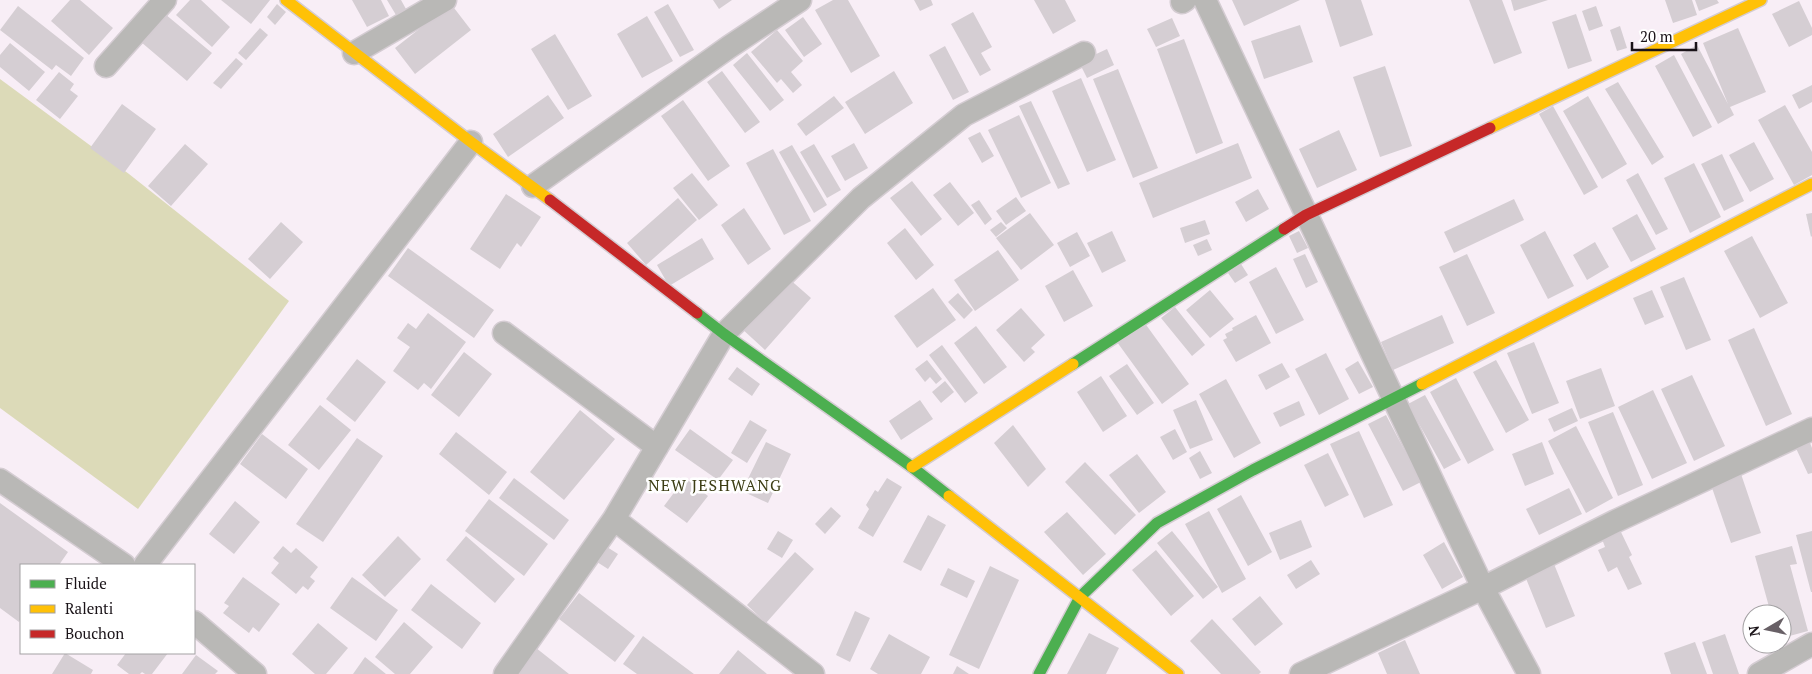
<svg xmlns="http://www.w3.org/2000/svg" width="1812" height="674" font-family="'PT Serif',serif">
<rect width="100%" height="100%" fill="#f8eef6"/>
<!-- green -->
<path fill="#dcdab8" d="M0,79L129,174L289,301L138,509L0,408Z"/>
<!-- building -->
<path fill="#d5ced3" d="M70,0H80L113,28L89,55L51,21Z
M190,0H201L230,27L212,47L176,15Z
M221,0H270L251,24Z
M352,0H381L389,16L367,27Z
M387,0H401L406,9L396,15Z
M713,0H732L719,9Z
M833,0H848L880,56L851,73L815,10Z
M914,0H931L933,5L920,11Z
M1034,0H1065L1076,21L1053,34Z
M1232,0H1300L1244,26Z
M1325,0H1361L1373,35L1340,47Z
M1469,0H1502L1522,53L1494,64Z
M1511,0H1548L1514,11Z
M1665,0H1692L1697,15L1673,23Z
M1695,0H1717L1719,3L1699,11Z
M1799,1L1812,28V35L1789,47L1772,14Z
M277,4L286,12L275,25L267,17Z
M451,4L471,30L415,74L395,48Z
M668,4L694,50L680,57L654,12Z
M18,6L84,58L71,76L56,65L52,70L0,30Z
M1596,6L1603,26L1589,31L1582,11Z
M973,12L992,47L981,53L991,70L980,76L951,24Z
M165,14L212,53L187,81L141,42Z
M1576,14L1592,61L1568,69L1552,22Z
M647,16L673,61L642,78L617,34Z
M803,17L822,44L804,57L785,30Z
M1172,18L1180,36L1156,47L1147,29Z
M1300,25L1313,62L1264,79L1251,41Z
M1620,26L1627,48L1617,51L1610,30Z
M260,28L268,35L246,60L238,53Z
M1738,28L1766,92L1730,107L1734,115L1718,124L1681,54L1697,45L1728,104L1703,43Z
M777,30L803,61L791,72L802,85L793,93L781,79L777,83L751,52Z
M555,34L592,96L568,110L531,49Z
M1184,39L1223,143L1196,154L1157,49Z
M10,43L45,72L29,91L0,67V55Z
M945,46L969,92L953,100L929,55Z
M1107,49L1114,65L1087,78L1079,62Z
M747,53L784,100L770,111L733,65Z
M1674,55L1712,127L1693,137L1655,66Z
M236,58L243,64L221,89L213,83Z
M1385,66L1412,146L1380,157L1353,77Z
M1118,69L1158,168L1133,178L1093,79Z
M722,71L760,122L745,133L707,82Z
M894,71L913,103L865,134L845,102Z
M59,72L74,84L70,90L78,96L60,119L36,100Z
M1081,78L1116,160L1087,172L1052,91Z
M1618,82L1664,157L1652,165L1605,89Z
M1812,85V102L1799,109L1792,95Z
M548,95L564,118L508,157L493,134Z
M834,96L844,108L806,136L797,124Z
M1588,96L1627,164L1602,179L1563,111Z
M683,100L730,166L708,181L661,116Z
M1031,101L1070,184L1058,189L1019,106Z
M122,104L156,129L124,173L90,148Z
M1785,105L1812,152V175L1794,185L1758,120Z
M1553,106L1598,187L1584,195L1539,114Z
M1019,115L1051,183L1021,198L988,130Z
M1339,130L1357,170L1317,188L1299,149Z
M980,132L994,156L982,163L968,138Z
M1754,142L1774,179L1750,192L1729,155Z
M854,143L868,168L845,181L831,156Z
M1238,143L1252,178L1153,218L1139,183Z
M185,144L208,164L171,206L148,186Z
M814,144L841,190L827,198L800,152Z
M792,145L827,205L814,213L779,152Z
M773,149L811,221L784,235L746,163Z
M1722,154L1744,201L1724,211L1701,164Z
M1694,163L1721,217L1690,233L1664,178Z
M692,173L718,205L699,220L673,188Z
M1638,173L1668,229L1656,235L1626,180Z
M912,181L942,219L921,236L890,198Z
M950,182L974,213L958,226L933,195Z
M1258,189L1269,209L1246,222L1235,202Z
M506,194L541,217L521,247L517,243L500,269L470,249Z
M1016,197L1026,211L1006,225L996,211Z
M678,198L697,220L646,265L627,243Z
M1514,199L1524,220L1454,253L1444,232Z
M979,200L992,219L985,225L971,205Z
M744,208L771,249L748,265L721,225Z
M1030,213L1054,245L1021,270L996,238Z
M1812,213V236L1811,237L1806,214Z
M1637,214L1656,249L1631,262L1612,228Z
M1205,220L1210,234L1185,243L1180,228Z
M281,222L303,242L270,279L248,259Z
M1001,222L1007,228L996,237L990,230Z
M905,228L934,265L916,280L887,243Z
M1112,231L1126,261L1102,273L1087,243Z
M1299,231L1308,248L1297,253L1289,236Z
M1545,231L1574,286L1548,299L1520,245Z
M1077,232L1090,256L1070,267L1057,243Z
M1752,236L1788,303L1760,318L1724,251Z
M702,238L714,259L669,286L657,265Z
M1207,239L1212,250L1198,256L1193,245Z
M1595,242L1609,267L1587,280L1573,255Z
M408,248L494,310L474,338L388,276Z
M998,250L1019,280L975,311L954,280Z
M1305,254L1318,282L1306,288L1293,259Z
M1467,254L1495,313L1467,326L1439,267Z
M1241,264L1248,275L1235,283L1228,273Z
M1276,267L1304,320L1276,334L1249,282Z
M1073,270L1093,306L1064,322L1045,286Z
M787,277L811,298L765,350L741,328Z
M1684,277L1711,340L1686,350L1660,287Z
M933,288L956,320L917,348L894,316Z
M1210,290L1234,319L1210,338L1186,310Z
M1652,290L1664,317L1645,325L1633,298Z
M958,293L973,310L964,319L948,302Z
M1175,307L1205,345L1192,356L1161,318Z
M1021,308L1045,335L1031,348L1035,352L1024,362L996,330Z
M428,313L466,342L431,389L424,383L418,390L393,371L410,347L397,338L408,323L416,329Z
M1256,315L1271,343L1236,362L1223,340L1227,338L1225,334L1233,330L1232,328Z
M1442,315L1454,343L1393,370L1381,342Z
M1144,322L1189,384L1162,404L1117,342Z
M976,326L1007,367L984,384L954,343Z
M1754,328L1792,414L1766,426L1728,340Z
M1534,342L1559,403L1532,414L1507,353Z
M942,345L978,393L965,403L929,355Z
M464,352L492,374L459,417L431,395Z
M1326,353L1349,399L1319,415L1295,369Z
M357,359L386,382L355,422L326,399Z
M927,360L942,379L936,384L930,377L925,382L915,369Z
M1496,360L1529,420L1506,433L1473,372Z
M1358,361L1373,387L1359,394L1345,369Z
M1282,363L1290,377L1266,390L1258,375Z
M1127,364L1154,403L1137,415L1109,376Z
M737,367L760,384L752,396L728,379Z
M1601,368L1615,406L1580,419L1566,381Z
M1692,375L1725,446L1694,461L1661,389Z
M1101,376L1127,416L1103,432L1077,392Z
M1456,378L1494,450L1468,464L1430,392Z
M1226,379L1261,443L1234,458L1199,394Z
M945,381L954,392L941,403L932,392Z
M1653,390L1687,463L1652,479L1618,407Z
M1425,395L1461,460L1444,469L1408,404Z
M920,400L933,419L901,440L889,421Z
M1196,400L1213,440L1190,449L1173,410Z
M1299,401L1305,415L1280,427L1273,413Z
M320,405L351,430L319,470L288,445Z
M1572,408L1578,421L1554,432L1548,419Z
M580,410L615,439L564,500L530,472Z
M1613,412L1643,485L1618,496L1588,422Z
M1386,415L1421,482L1403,491L1368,424Z
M750,420L767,430L747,463L731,453Z
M1013,425L1046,469L1028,487L994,443Z
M1576,426L1613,498L1586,513L1548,441Z
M690,429L733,460L718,480L675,450Z
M1175,429L1187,452L1173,460L1160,437Z
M1359,431L1393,505L1364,518L1330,444Z
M456,432L507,472L489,495L439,454Z
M262,434L308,469L286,499L240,464Z
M357,438L383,456L323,542L296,524Z
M1808,438L1812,448V473L1808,474L1794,444Z
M766,442L791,454L768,503L742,491Z
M1542,442L1554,474L1525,486L1512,454Z
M1200,451L1212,473L1200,479L1189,458Z
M1328,453L1349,495L1325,507L1304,465Z
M1137,454L1166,492L1139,513L1109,475Z
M1085,462L1136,515L1115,535L1065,482Z
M1740,471L1761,533L1731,543L1710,482Z
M514,478L569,520L554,540L499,498Z
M685,478L708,496L687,523L664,506Z
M887,478L902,487L873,537L858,528L869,509L866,505L875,490L878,492Z
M1569,488L1582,514L1539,535L1526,509Z
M1241,495L1272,552L1248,566L1217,509Z
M489,499L548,544L524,576L465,531Z
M235,501L260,522L234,554L209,534Z
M0,503L68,552L59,565H21V618L19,622L0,608Z
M831,507L841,516L825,534L815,524Z
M1209,511L1246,579L1222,593L1185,524Z
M1067,512L1106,554L1083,575L1044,532Z
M928,515L946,525L921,571L903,562Z
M1301,520L1312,547L1280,560L1269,533Z
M1620,530L1632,555L1629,557L1642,584L1628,590L1617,567L1608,572L1598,550L1605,547L1602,539Z
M778,531L793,540L782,558L767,549Z
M1172,531L1218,587L1203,599L1157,543Z
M1812,531V592H1811L1796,535Z
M398,536L421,559L385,597L362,575Z
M466,536L515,579L495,603L446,560Z
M1444,542L1463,577L1442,589L1423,555Z
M283,546L291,553L296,548L318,567L310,577L315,581L308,590L303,586L296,594L271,573L279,563L273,558Z
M1792,546L1797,564L1790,565L1808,631L1782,638V614H1771L1755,556Z
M607,547L618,554L608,569L597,562Z
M1156,550L1194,596L1171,616L1132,570Z
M795,552L814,569L766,623L747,605Z
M1311,560L1320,574L1296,589L1287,575Z
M1554,564L1575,616L1546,628L1525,576Z
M990,566L1019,580L979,669L949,655Z
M948,568L975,581L967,598L940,585Z
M243,577L280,604L259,632L253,627L249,633L223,613L229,606L224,603Z
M352,577L398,610L376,641L330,608Z
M431,584L481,623L462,649L411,610Z
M579,593L635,636L615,662L559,619Z
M1260,596L1283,624L1255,646L1232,619Z
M855,611L870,618L850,662L836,655Z
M1212,619L1261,672L1259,674H1221L1190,641Z
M404,622L433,647L410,674H395L375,657Z
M318,623L348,648L326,674H315L292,654Z
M1089,633L1119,648L1106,674H1067Z
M889,634L930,657L921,674H878L870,669Z
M1725,634L1739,674H1713L1702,642Z
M643,636L694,674H637L623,664Z
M1405,640L1420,674H1387L1378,653Z
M1695,642L1707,674H1671L1664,653Z
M531,644L569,674H517Z
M738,650L767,674H719Z
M65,653L93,670L91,674H52Z
M126,653H168L152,674H145L142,672L140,674H129L117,665Z
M196,655L218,671L215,674H182Z
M365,657L386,674H353Z
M957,666L969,674H953Z"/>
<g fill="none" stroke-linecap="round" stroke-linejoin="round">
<defs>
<path id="street" d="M1205,0L1483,588L1529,674
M1182,2L1185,0
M354,53L445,0
M106,66L165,0
M533,186L729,47L800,0
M504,333L657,447
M0,480L124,565
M614,519L813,674
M145,565L471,142
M194,622L255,674
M505,674L614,519L724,334L861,198L964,115L1084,53
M1301,674L1483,588L1616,521L1812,429
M1759,674L1812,644"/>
<path id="fast" d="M697,313L724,334L912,467L949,496
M1073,364L1284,229
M1039,674L1080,597L1157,523L1253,470L1422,384"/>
<path id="slow" d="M286,0L471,142L550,200
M1490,128L1761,0
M1422,384L1812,184
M912,467L1073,364
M949,496L1178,674"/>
<path id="jam" d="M550,200L697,313
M1284,229L1306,215L1490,128"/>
</defs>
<!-- street casing -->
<use href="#street" stroke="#d4ccd2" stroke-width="25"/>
<!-- fast casing -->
<use href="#fast" stroke="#d4ccd2" stroke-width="14"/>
<!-- slow casing -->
<use href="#slow" stroke="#d4ccd2" stroke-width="14"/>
<!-- jam casing -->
<use href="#jam" stroke="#d4ccd2" stroke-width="14"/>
<!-- street -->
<use href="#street" stroke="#b9b8b6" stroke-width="22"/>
<!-- fast -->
<use href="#fast" stroke="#4caf50" stroke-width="11"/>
<!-- slow -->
<use href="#slow" stroke="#ffc107" stroke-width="11"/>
<!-- jam -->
<use href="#jam" stroke="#c62828" stroke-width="11"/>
</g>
<g text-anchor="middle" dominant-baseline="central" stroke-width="5" stroke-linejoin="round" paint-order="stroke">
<!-- neighbourhood labels -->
<g font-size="16" letter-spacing="1" fill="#3c3d14" stroke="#fff">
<text x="715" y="485">NEW JESHWANG</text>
</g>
</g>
<!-- legend -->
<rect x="20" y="564" width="175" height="90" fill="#ffffff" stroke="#a3a1a3"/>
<rect x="30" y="580" width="25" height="8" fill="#4caf50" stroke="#a3a1a3"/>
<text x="65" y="589" font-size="15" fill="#1a1318">Fluide</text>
<rect x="30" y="605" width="25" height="8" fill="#ffc107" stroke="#a3a1a3"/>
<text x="65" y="614" font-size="15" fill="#1a1318">Ralenti</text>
<rect x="30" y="630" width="25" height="8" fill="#c62828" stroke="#a3a1a3"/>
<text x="65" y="639" font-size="15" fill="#1a1318">Bouchon</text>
<!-- north arrow -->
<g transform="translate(1767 629) rotate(261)"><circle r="24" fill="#ffffff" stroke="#a3a1a3"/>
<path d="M0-4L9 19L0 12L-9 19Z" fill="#686066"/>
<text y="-8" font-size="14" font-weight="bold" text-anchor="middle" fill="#1a1318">N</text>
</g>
<!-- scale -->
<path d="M1632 42v8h64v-8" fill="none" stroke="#1a1318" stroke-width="2.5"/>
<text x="1640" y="42" font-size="15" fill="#1a1318" stroke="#ffffff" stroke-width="4" paint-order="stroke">20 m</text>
</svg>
